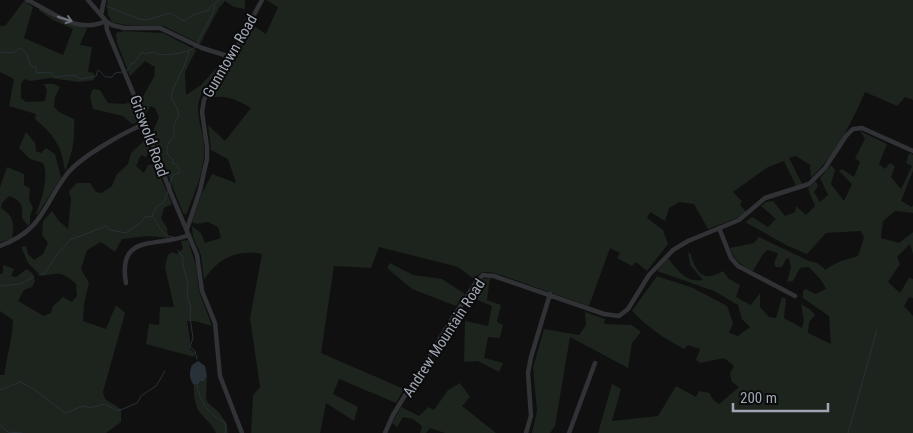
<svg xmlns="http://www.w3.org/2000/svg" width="913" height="433" font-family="'Roboto Condensed',sans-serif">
<rect width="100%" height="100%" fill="#101011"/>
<!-- green -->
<path fill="#1c241d" d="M107,0H244L245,1V9L234,7L225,1L219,8L200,44L164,26L125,25L112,22L108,15Z
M266,0H913V100L905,97L897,106L865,92C852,122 836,155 811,178L810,165L796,156L789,158L802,184L796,186L784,161L768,167L733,192L742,201L740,205L747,212L737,218L708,229L694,204L679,202L669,208L665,221L650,212L647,218L663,230L668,244L647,271L636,262L632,266L617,258L620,253L610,248L589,306L495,273C485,271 481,271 474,279L458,267L379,247L371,268L334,266L321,353L404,389L396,403L339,379L333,394L358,407L354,421L326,403L320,433H251L253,395L260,387L250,318L262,254C237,249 218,258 204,280L201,255L193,237L192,226L201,233L205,243L221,238L218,227L208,222L197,224L192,222L201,195L212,174L236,183L228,159L211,150L208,125L225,141L251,108C237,100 224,93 208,99L253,25L266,34L278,7Z
M24,1L33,7L24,38L63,55L73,29L53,20L39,10L40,8L55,18L87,28L80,45L92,47L88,72L94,73V80L79,82L50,78L31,81L24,79L21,84V98L26,102L45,101L47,90L44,84H54L60,87L55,97L54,107L59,112L74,119C75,138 73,153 65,171C62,146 54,135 35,119L36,114L9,106L14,79L0,72V26H5Z
M123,31L163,33L196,50L185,72L186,95L201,85L219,65L220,69C211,79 197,95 198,109C198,122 204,135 204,148C205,171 194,194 186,215L183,213L152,134L159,117L155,108L150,106L146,114L141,100L154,77L155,67L145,61L130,76L117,43L116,33Z
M93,89L100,90L108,103L124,104L132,102L140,116L138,123L132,124L123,116L93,109L90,96Z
M860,131L887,144L879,164L885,169L890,163L895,166L891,177L901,189L912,166L906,163L909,153L913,155V171L901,201L912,207L913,205V213L895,211L883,221L881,238L899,243L913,232V254L910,244L897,257L900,264L888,282L900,293L909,278L913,279V298L909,297L904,306L913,316V433H598L612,384L621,389L612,421L658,416L676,386L696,397L699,391L710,393C711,398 714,401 719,404L739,387L732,382L730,373L734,366L724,358L700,363L696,360L700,349L688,345L684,349C664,338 648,328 632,311L657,276L693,288L727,306L733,323L729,333L738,336L750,327L742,319L738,305L714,291L657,271L668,258C677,270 686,283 703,280L690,265L688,252L691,254C693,263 699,279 711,276C715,275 720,273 723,271L729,279L740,285L736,297L751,305L760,293V307L769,317L776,318L782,297L786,299L784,318L802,328L804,321L801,304L811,310L815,315L809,322L808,333L831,344L829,316L803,298V291L806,289L815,294L826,289L821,280L809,267L800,268L793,281L787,282L791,267L789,258L786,259L782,267H776L774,264L778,253L767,250L763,254L753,271C742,266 734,260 730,248L754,243L759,237L809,261L817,263L826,270C831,264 849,258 858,256L864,238L861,231L826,233L807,254L788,246L745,222L752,217L768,227L776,219L761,206L766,202L773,201L785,216L795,212L796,206L806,215L815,206L808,189L816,181L818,186L814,192L820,202L828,195L820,178L831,165L835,170L831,184L844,201L852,184L839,171L842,169L854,177L860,162L855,158L865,139Z
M26,132L35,143L36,151L41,153L46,148L55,154L61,178L37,215L36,213C42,200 49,176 43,163L30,159L19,148Z
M146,139L150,150L146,157L141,155L136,166L144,173L148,165L155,164L172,204L164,208L161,218L167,228L168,238L148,236L122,239L115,252L101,242L87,250L81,269L89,283L84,304L83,321L106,329L116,305L125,313L103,392L105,399L121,409V422L106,433H0V375H4L12,333L13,320L0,311V274L3,273V265L14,269L11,276L16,277L27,269L33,274L35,281L32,287L24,290L18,301L44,316L51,313L53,306L63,297L72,302L77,296L76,284C62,271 59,273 41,276L28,263L21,247L26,246L28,254L34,260L43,254L48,243L42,235L43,221L52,211L59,221L68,229L71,199L69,191L77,183H90L96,192L102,193L112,186L117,174L128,164L131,153Z
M7,167L24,174V185L30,188L29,200L33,208L30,216V223L28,226L22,218C23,205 21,200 9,196L2,203L1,208C15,217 14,224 12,239L0,242V187Z
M188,240L196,266L199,291L212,326L195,321H187L190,340V349L195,353L194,357L146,344L149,324L159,325L160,307H174L165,267L168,255L173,252L176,254L181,251L183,248L181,241Z
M390,263L413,275L442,279L465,294L456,306L412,289L387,268Z
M490,278L487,300L501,305L497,322L503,325L500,338L488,337L484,358L503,363L499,372L478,361L464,362L465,321L488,326L492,306L470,297L483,279Z
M585,312L605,319L604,324L632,325L641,332L632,343L628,368L570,337L555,426L550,433H532L537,411L533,368L544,329L579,335L586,325Z
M207,376L206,399L209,404L218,411L227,424L228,433H216C212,423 203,418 198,410C195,403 193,393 194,385L199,384L200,381L204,380Z
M460,383L470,397L462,406L496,433H445L430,428L426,433H420L422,426L413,419L403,417L397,427L392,423L401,407L419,416L428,407L434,410L448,390Z"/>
<!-- water -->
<path fill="#283137" d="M198,361L205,366L207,376L204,381H200L199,384L194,385C189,379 189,372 192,365Z"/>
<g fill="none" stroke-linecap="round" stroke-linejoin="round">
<!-- stream -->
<path stroke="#283137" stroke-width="1" d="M106,6L139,19L147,20L170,13L184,21L193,15L209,10L211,6L219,0
M198,43C202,30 213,18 215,5
M0,52L13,53L20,48L27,54L30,65L36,68V72L39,73L51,72L55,77L74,75L81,79L96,76L98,70C105,74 101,78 112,77L115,73L122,72
M127,71L131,64L134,63L142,52L146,54L153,52C160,58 188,53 196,47
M171,188L170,183L173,175L179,173L180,170L176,164L172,163L173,160L167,153C167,146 168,142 174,137V124L179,116L177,108L171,97C174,81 186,68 189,51
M168,191L163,203L156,207L152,216C160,225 160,236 173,237
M178,250L184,259L182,262L188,283L187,296L191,308L190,317L193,338L190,347L195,351L197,359
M39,275L45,273L56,256L70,240L106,226L110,230L126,233L140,223L145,217L152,216
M0,286L20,284L34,277
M197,384C199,400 208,416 225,422L226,427L225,433
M0,390L20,382C37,389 50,403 66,413L83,406L90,408L105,404L118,411L137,403L141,396L156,386L165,371
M0,425L8,432L22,433
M848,433L877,330"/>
<!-- minor -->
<path stroke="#313236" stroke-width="4.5" d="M27,0C52,11 76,35 106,21L107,30L136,100L170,191L197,255L202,291L215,323L220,376L242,433
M88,0L106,21L112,25L124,28H160L202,48L231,57
M101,15L104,0
M719,228L731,258L738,266L795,296
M187,229L200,190L207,159V147L202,112L204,100L212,85L229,61L262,0
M0,246C43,230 42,207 67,174C80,157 123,133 144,124
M126,283C117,232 158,248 189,235
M385,433L393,415L452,319L477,281L483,275L494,276L604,314L619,316L628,309L649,275L673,250L688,241L739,220L765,198L809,184L825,168L846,136L853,129L862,128L913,151
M526,433L531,416L528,373L531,357L550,294
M569,433L595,363"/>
</g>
<!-- one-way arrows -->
<defs><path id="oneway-shaft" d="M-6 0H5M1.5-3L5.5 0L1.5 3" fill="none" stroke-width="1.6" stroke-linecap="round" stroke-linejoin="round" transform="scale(1.25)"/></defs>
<use stroke="#6e727b" href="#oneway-shaft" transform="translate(65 19) rotate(18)"/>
<g text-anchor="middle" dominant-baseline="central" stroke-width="4" stroke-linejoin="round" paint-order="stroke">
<!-- street labels -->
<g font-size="15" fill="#a0a7b3" stroke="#0b0b0c">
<text transform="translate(230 56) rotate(-60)">Gunntown Road</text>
<text transform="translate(149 136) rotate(70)">Griswold Road</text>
<text transform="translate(444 338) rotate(-57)">Andrew Mountain Road</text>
</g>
</g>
<!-- scale -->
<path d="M733 403v8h95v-8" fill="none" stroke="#a0a7b3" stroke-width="2.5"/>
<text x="740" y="403" font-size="15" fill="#a0a7b3" stroke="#0b0b0c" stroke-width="4" paint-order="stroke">200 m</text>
</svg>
